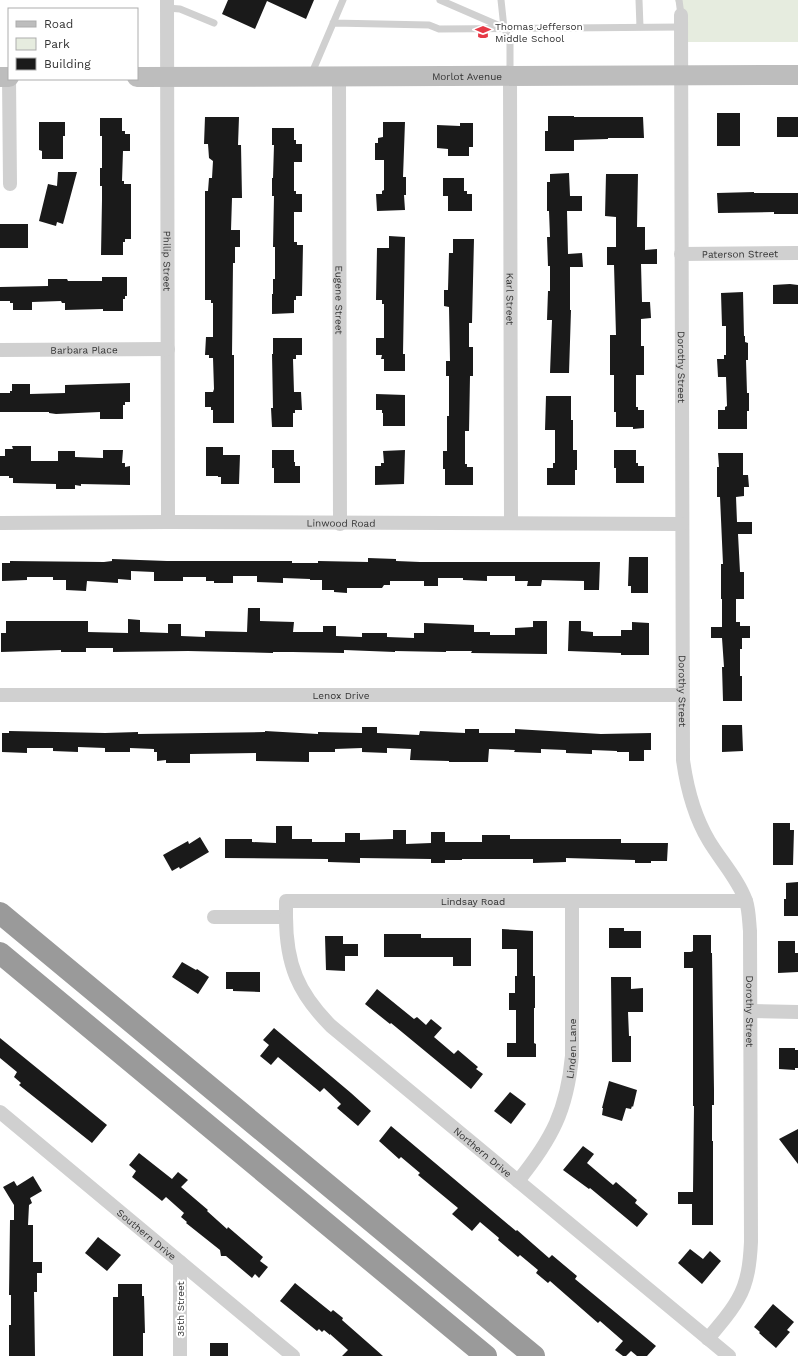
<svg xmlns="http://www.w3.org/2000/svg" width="798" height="1356" font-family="'Work Sans',sans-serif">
<rect width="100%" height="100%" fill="#fff"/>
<!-- green -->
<path fill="#e6ecdf" d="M675,0H798V42H681V15Z"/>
<!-- building -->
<path fill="#1a1a1a" d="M228,0H314L306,19L267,1L255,29L222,14Z
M717,113H740V146H717Z
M548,116H574V117H643L644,138H608V139L574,140V151H545V131H548Z
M205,117H239L238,145H241L242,198H232L231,230H240V247H235V263H233L232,355H234V423H213V410H211V407H205V392H213L214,389L213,358H209V355H205L206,337H213V303H211V300H205V191H208L209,178H212L213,161L209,158L208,144H204Z
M777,117H798V137H777Z
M100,118H122V131H125V134H130V151H123L122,181H124V184H131V239H125V242H123V255H101L102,200V186H100V168H102V136H100Z
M39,122H65V136H63V159H42V151L39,150Z
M383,122H405L403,177H406V195H404L405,210L377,211L376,194H382V191L384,190V160H375V143H378V138L383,137Z
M460,123H473V147H469V156H448V149L437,148V125L460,126Z
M272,128H294V140H296V144H302V162H294V191H296V194H302V212H294V242H297V245H303L302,296H296V300H294V313L272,314V294H273V279H275V247H273L274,196H272V178H273L274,145H272Z
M58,172H77L63,224L57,222L56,226L39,221L48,184L57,186Z
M569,173L570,196H582V211H567L568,254L582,253L583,267H570V310H571L569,373H550L552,320H547L548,291H550V266H548L547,237H550L549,211H547V182H550V174Z
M606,174H638L637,227H645V250L657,249V264H641L642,302H650L651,318L641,319V346H644V375H636V407H638V410H644V428L633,429V427H616V412H614V375H610V335H616L614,265H607V247H616V217L605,216Z
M443,178H464V191H467V194H472V211H448V196H443Z
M754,192V193H798V214H774V212L718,213L717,193Z
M0,224H28V248H0Z
M389,236L405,237L403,354H405V371H384V359H381L382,355H376V338H384V304H382V300H376L377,248H389Z
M453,239H474L472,323H469V347H473V376H470L469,431H465V464H467V467H473V485H445V469H443V451H447V416H449V376H446V361H450L449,307L444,306V290H448L449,253H453Z
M102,277H127V296H125V299H123V311H103V309L65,310V303H62L61,301L32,302V310H13V303H10V301H0V287L48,286V279H67L68,281H102Z
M790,284L798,285V304H773V285Z
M743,292L744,336H745V342L748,343V360H746L747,393H749V411H747V429H718V410H725V407L727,406L726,377H718L717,359H724V355H726V326H722L721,293Z
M273,338H302V355H296V359H293L294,392H301L302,410H295V413H293V427H272L271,408H273L272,354H273Z
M130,383V402H125V405H123V419H100V412L56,414L49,413V412H0V393H10V391H12V384H30V394L65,393V385Z
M376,394L405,395V426H383V413H382V410H376Z
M546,396H571V420H573V450H577V470H575V485H547V468H553V463H555V430H545Z
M12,446H31V461H58V451H75V457L103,458V450H123L122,463H125V467L130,466V485L81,484V486L75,485V489H56V484L13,483V478H9V476H0V456H5V449H13Z
M206,447H223V455H240L239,484H221V477H218V476H206Z
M272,450H294V462H295V466H300V483H274V468H272Z
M405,450L404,484L375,485V466H381V463H384L383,451Z
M614,450H636V463H638V466H644V483H616V468H614Z
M718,453H743V475H748L749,487H744V496L736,497L737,522H752V534H738L740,572H744V599H736V622H740V626H750V638H742V649H740V676H742V701H723L722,667H724L722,638H711V627H722V599H721V564H723L720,497H717V467H719Z
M629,557H648V593H631V586H628Z
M368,558L396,559V561L420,562H600L599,590H584V581L542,580L541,586H527L528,581H515V576H487V581L463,580V578H438V586H424V581H390V585H384L382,588H347V593L334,592V590H322V580H310V579L283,578V583L257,582V576H233V583H214V581H206V577H183V581H154V572L131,571V580L118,579V583L87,581L86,591L66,590V580H53V577H27V580L2,581V563H10V561L104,562L112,561V559L167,561H292V563H318V561L368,562Z
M248,608H260V621L294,622L293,632H323V626H336V636L362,637V633H387V637L414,638V633H424V623L474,625V632H490V635H515V628L533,627V621H547V654L471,653L472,651H446V652L395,651V652L344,650V653L293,652H273V653L188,651L113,652V648H86V652H61V650L1,652V633H6V621H88V632L128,633V619L140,620V632L168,633V624H181V636L205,637V631L247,632Z
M569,621H581V631L593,632V636H621V630H632V622L649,623V655H621V653L568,651Z
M722,725H742L743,751L722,752Z
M362,727H377V733L419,735L420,731L465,733V729H479V733H515V729L601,734L651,733V750H644V761H629V752H617V751L592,750V754L566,753V750L541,749V753L514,752L515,750L489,749L488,762H449V761L410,760L411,749L387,748V753L362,752V748L335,749V752H309V762L256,761V753L190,754V763H166V760L157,761V752H154V749L130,748V752H105V748L78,747V752L53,751V748H27V753L2,752V733H9V731L105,733L138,732V734L265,732V731L318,734V732L362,733Z
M773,823H790V830H794L793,865H773Z
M276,826H292V839H312V842H345V833H360V840L393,839V830H406V844L431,843V832H445V842H482V835H510V839H621V843H668L667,861H651V863H635V860L566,858V862L533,863V859H462V860H445V863H431V859L360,858V863L328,862V859L225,858V839H252V842L276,843Z
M200,837L209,852L180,869L179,867L172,871L163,855L188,841L189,844Z
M798,882V916H784V899H786V883Z
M609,928H624V931H641V948H609Z
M502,929L533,931V976H535V1008H534V1043L536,1044V1057H507V1043H516V1010H509V993H515V976H517V949H502Z
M384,934H421V938H471V966H453V957H384Z
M693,935H711V953H712L714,1090V1105H712V1141H713V1225H692V1204H678V1192H693L694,1106H693V968H684V952H691L693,951Z
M325,936H343V944H358V956H345V971L326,970Z
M778,941H795V953H798V972L778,973Z
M182,962L196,970L197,969L209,977L198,994L172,977Z
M226,972H260V992L233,991V989H226Z
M611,977H631V989L643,988V1012H628L629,1036H631V1062H612Z
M377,989L414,1019L417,1017L426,1025L431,1019L442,1028L434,1037L454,1054L458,1050L478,1067L476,1069L483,1074L471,1089L391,1023L390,1024L365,1004Z
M274,1028L351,1093L371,1111L358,1126L337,1108L341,1104L324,1088L320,1092L278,1057L271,1065L260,1056L269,1045L263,1040Z
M0,1038L107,1125L92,1143L19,1085L21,1083L14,1077L17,1072L0,1058Z
M779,1048H795V1050H798V1068H795V1070L779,1069Z
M609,1081L637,1090L633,1107L632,1106L631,1109L626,1108L622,1121L602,1115L603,1108H602Z
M510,1092L526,1104L511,1124L494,1111Z
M391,1126L516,1231L517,1230L549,1258L552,1255L577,1276L575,1279L656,1346L647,1356H637L631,1351L626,1356H623L615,1350L623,1341L600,1321L598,1323L550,1281L548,1283L536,1273L538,1270L520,1255L518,1257L498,1240L499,1238L480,1222L472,1231L452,1214L458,1208L418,1175L420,1173L401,1157L399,1159L379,1141Z
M798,1129V1164L779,1139Z
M583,1146L594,1154L587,1163L613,1185L616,1182L637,1200L635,1203L648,1214L637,1227L590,1188L589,1189L563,1170Z
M139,1153L172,1179L178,1172L188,1180L181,1187L208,1210L207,1211L227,1229L228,1227L263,1257L260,1261L268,1267L259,1278L255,1274L252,1278L226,1256H221L220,1250L186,1223L187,1222L181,1217L184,1213L166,1197L162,1201L132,1177L136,1171L129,1165Z
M33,1176L42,1191L30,1198L32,1203L29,1205L28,1225H33V1262H42V1273H37V1292H34L35,1356H9V1325H11V1295H9L10,1220H14V1205L3,1187L14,1181L17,1186Z
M98,1237L121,1255L107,1271L85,1253Z
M690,1249L703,1259L710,1251L721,1261L702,1284L678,1263Z
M295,1283L331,1312L333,1310L343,1318L342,1320L383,1356H342L348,1350L330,1334V1335L324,1330L322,1332L319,1329L317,1331L280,1301Z
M118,1284H142V1296H144L145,1333H143V1356H113V1297H118Z
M773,1304L794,1322L787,1330L790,1332L776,1348L759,1333L760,1332L754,1327Z
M210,1343H228V1356H210Z"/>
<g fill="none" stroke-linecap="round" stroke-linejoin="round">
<!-- lane -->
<path stroke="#d0d0d0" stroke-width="7" d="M440,0L500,26
M501,0L504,28L510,40V76
M639,0L640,27
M679,0L681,15
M167,8L180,9L214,23
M333,23L429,25L439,29L681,27
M311,75L343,0"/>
<!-- street -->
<g stroke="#d0d0d0" stroke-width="14">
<path id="s1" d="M167,0L168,522"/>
<path id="s2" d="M681,15L683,760C687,789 694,816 709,841C721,861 738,879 746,901C749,910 749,921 750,931L751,1242C750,1262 748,1282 738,1299C730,1314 718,1326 708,1339"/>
<path id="s3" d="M339,76L340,524"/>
<path id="s4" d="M510,76L511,523"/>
<path d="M9,77L10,184"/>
<path id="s5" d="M681,254L798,253"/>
<path id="s6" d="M0,350L168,349"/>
<path id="s7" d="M0,523L168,522L682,524"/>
<path id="s8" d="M0,695H682"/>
<path id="s9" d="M214,917H286V901H746"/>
<path id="s10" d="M286,917C286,964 298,993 331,1026L729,1356"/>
<path d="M751,1011L798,1012"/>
<path id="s11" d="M0,1112L293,1356"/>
<path id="s12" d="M518,1181C552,1139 567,1110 572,1056V901"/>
<path d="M180,1262V1356"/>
</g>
<!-- secondary -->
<g stroke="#bdbdbd" stroke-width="20">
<path d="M0,77H9"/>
<path id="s13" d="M137,77L798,75"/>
</g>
<!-- highway -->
<path stroke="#9a9a9a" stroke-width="22" d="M0,913L534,1356
M0,953L486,1356"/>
</g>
<!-- icons -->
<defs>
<symbol id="school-bare" viewBox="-9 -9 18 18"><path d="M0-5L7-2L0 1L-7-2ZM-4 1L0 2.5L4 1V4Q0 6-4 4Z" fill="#e63946" stroke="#fff" stroke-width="2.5" paint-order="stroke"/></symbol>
</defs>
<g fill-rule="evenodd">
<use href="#school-bare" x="472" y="21" width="22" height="22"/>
</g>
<g text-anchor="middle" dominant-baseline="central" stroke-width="4" stroke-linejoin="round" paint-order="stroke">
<!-- poi labels -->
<g font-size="10" fill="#333" stroke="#fff" text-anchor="start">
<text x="495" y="26">Thomas Jefferson<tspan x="495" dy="12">Middle School</tspan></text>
</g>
<!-- street labels -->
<g font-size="10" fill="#333" stroke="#fff">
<text stroke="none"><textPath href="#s13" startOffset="330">Morlot Avenue</textPath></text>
<text stroke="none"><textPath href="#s5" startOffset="59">Paterson Street</textPath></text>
<text stroke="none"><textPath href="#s1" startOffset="261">Philip Street</textPath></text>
<text stroke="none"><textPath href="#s4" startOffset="223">Karl Street</textPath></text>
<text stroke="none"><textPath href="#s3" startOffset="224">Eugene Street</textPath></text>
<text stroke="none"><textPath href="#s6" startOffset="84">Barbara Place</textPath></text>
<text stroke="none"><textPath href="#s2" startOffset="352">Dorothy Street</textPath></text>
<text stroke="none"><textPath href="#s7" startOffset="341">Linwood Road</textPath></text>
<text stroke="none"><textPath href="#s2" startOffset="676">Dorothy Street</textPath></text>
<text stroke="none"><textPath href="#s8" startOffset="341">Lenox Drive</textPath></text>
<text stroke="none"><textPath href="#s9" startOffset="275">Lindsay Road</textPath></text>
<text stroke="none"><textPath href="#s2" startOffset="1012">Dorothy Street</textPath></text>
<text stroke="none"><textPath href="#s12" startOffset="146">Linden Lane</textPath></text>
<text stroke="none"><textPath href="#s10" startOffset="319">Northern Drive</textPath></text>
<text stroke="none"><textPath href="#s11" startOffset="191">Southern Drive</textPath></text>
<text transform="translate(180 1309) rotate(-90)">35th Street</text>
</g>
</g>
<!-- legend -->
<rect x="8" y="8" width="130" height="72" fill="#ffffff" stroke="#adadad"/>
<rect x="16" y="21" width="20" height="6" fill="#bdbdbd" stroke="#adadad"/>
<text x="44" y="28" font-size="12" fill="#333333">Road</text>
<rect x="16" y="38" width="20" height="12" fill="#e6ecdf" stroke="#adadad"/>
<text x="44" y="48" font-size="12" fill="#333333">Park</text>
<rect x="16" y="58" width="20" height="12" fill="#1a1a1a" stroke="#adadad"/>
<text x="44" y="68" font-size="12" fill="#333333">Building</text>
</svg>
